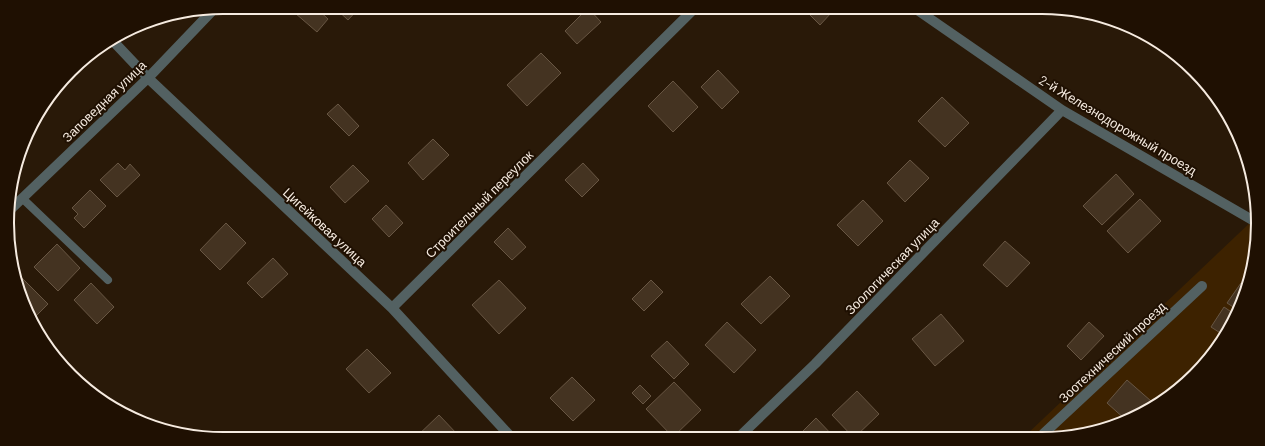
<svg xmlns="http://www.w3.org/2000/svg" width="1265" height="446" font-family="Barlow,sans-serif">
<rect width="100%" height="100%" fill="#291908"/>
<!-- green -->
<path fill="#3d2200" d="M1255,218L1251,279L1229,331L1185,385L1137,417L1070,437H1024Z"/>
<!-- building -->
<path fill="#443321" stroke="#685643" d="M300,7H315L328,19L317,32L295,13Z
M334,7H360L348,20Z
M802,7H827L832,12L820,25Z
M588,8L601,22L577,44L565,31Z
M541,53L561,73L527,106L507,85Z
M718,70L739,92L722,109L701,87Z
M673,81L698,107L673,132L648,106Z
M942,97L969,123L945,147L918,121Z
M338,104L359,126L349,136L327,114Z
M433,139L449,155L423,180L408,163Z
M910,160L929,178L905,202L887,183Z
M118,163L125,170L130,164L140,175L117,197L100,180Z
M583,163L599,180L582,197L565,180Z
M353,165L369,181L345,203L330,187Z
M1116,174L1134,194L1102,225L1083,206Z
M90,190L106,206L84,228L74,218L78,214L72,208Z
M1140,199L1161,221L1128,253L1107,231Z
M863,200L883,221L858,246L837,225Z
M386,205L403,223L389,237L372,219Z
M226,223L246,243L220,270L200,250Z
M508,228L526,247L512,260L494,242Z
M1005,241L1030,263L1007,287L983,265Z
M57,244L80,268L58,291L34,267Z
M273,258L288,274L262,298L247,283Z
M770,276L790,296L761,324L741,304Z
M22,278L48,304L33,319L17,284Z
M499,280L526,308L499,334L472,305Z
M651,280L663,292L644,311L632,299Z
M91,283L114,307L97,324L74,300Z
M1241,283L1247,287L1238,310L1227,303Z
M1224,307L1236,315L1229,331L1225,336L1211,327Z
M941,314L964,341L935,366L912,339Z
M727,322L756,350L734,373L705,345Z
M1089,322L1104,336L1081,360L1067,346Z
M667,341L689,364L674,379L651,356Z
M367,349L391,373L369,393L346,369Z
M572,377L595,400L573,421L550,398Z
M1127,380L1151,401L1138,416L1126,420L1107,403Z
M674,382L701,410L673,437L646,409Z
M640,385L651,396L643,404L632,393Z
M857,391L879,414L854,438L832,415Z
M439,415L458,435L454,438L414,439Z
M816,418L835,438H796Z"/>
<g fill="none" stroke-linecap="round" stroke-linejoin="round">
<!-- lane -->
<path stroke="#536162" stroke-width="8" d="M22,198L108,280"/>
<!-- street -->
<path stroke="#536162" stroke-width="10" d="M913,7L1062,110L1254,221
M113,41L148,78L392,308L512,438
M10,210L148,78L214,9
M392,308L696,7
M1040,437L1202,286
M738,438L815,364L1062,110"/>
</g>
<g text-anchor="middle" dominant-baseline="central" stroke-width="4" stroke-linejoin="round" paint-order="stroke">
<!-- street labels -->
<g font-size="13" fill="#f6ebe0" stroke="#1f1002">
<text transform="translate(104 101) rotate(-44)">Заповедная улица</text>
<text transform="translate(1118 125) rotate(31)">2-й Железнодорожный проезд</text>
<text transform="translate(479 204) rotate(-45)">Строительный переулок</text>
<text transform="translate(325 227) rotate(43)">Цигейковая улица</text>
<text transform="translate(892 266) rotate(-46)">Зоологическая улица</text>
<text transform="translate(1112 352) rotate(-43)">Зоотехнический проезд</text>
</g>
</g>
<!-- crop -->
<path d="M0 0H1265V446H0ZM223 14H1042A209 209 0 0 1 1251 223V223A209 209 0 0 1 1042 432H223A209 209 0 0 1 14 223V223A209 209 0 0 1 223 14Z" fill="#1f1002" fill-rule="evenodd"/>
<path fill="none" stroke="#f6ebe0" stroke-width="2" d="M223 14H1042A209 209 0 0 1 1251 223V223A209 209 0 0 1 1042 432H223A209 209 0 0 1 14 223V223A209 209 0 0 1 223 14Z"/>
</svg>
